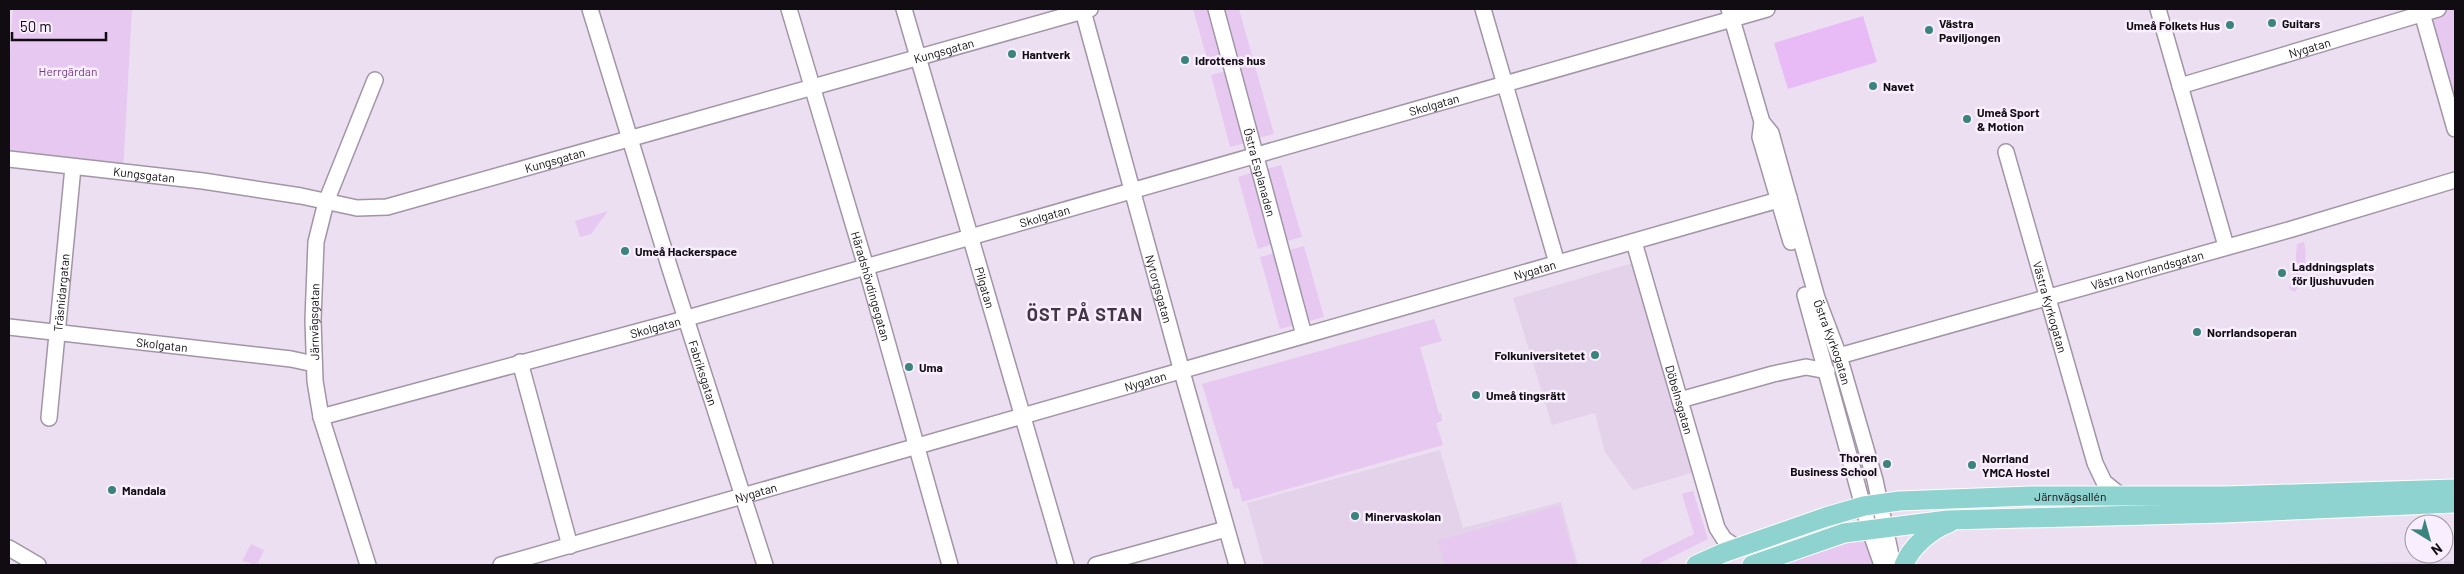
<svg xmlns="http://www.w3.org/2000/svg" width="2464" height="574" font-family="Barlow,sans-serif">
<rect width="100%" height="100%" fill="#eddff2"/>
<!-- built -->
<path fill="#e4d1ea" d="M1633,263L1695,472L1633,490L1605,452L1595,413L1552,425L1513,298Z
M1440,450L1463,528L1561,502L1578,565H1264L1247,503Z
M2455,561V565H2224H2229Z"/>
<!-- green -->
<path fill="#e6c8f1" d="M13,9H132L123,172L9,159V68Z
M1193,9H1209L1224,62L1209,66Z
M1223,9H1239L1274,134L1259,138Z
M2429,9H2455V101Z
M1226,71L1246,143L1230,147L1211,75Z
M1281,165L1302,237L1287,241L1266,169Z
M1254,172L1273,244L1258,249L1238,177Z
M608,211L591,234L580,237L575,221Z
M2304,242C2308,258 2304,279 2295,292L2289,289L2295,268L2297,244Z
M1304,246L1324,317L1309,321L1289,250Z
M1275,253L1295,325L1280,329L1260,257Z
M1434,319L1442,341L1420,347L1439,414L1441,413L1442,421L1436,423L1443,445L1242,502L1239,488L1234,489L1202,384Z
M1693,491L1708,539L1656,565H1639L1643,559L1694,534L1682,494Z
M1559,506L1576,565H1445L1438,541Z
M1869,528L1882,565H1752Z
M251,544L264,550L257,565L242,561Z"/>
<!-- water -->
<path fill="#e8bbf7" d="M1863,16L1877,62L1788,89L1774,43Z"/>
<g fill="none" stroke-linecap="round" stroke-linejoin="round">
<defs>
<g id="minor">
<path id="s1" d="M590,9L670,269L765,565"/>
<path id="s2" d="M789,9L866,267L950,565"/>
<path id="s3" d="M904,9L1066,565"/>
<path id="s4" d="M1216,9L1304,335"/>
<path d="M1483,9L1557,263"/>
<path id="s5" d="M1729,9L1762,122L1771,133L1817,298L1839,356L1875,480L1893,565"/>
<path d="M2158,9L2226,246"/>
<path id="s6" d="M1083,11L1184,379L1237,565"/>
<path d="M2422,13L2455,129"/>
<path id="s7" d="M2180,86L2438,9"/>
<path d="M1762,122L1760,137L1791,242"/>
<path id="s8" d="M2006,152L2095,463L2104,482L2120,495"/>
<path id="s9" d="M9,159L203,181L301,196L357,208L387,207L1090,9"/>
<path id="s10" d="M1634,242L1717,528L1724,539L1737,548"/>
<path d="M1805,295L1869,528L1882,565"/>
<path id="s11" d="M9,327L291,359L314,364"/>
<path id="s12" d="M1839,356L2292,229L2455,180"/>
<path d="M520,362L570,546"/>
<path d="M1680,400L1773,374L1806,367L1827,371"/>
<path id="s13" d="M321,417L670,323L1767,9"/>
<path id="s14" d="M49,418L73,167"/>
<path d="M9,548L38,565"/>
<path id="s15" d="M368,565L321,417L315,381L313,320L316,242L326,202L375,80"/>
<path id="s16" d="M501,565L1789,197"/>
<path d="M1096,565L1226,529"/>
</g>
<g id="major">
<path id="s17" d="M1696,565L1723,553L1826,517L1864,506L1899,501L2030,496H2225L2455,489"/>
<path d="M1752,565L1844,533L1948,520L2225,513L2455,503"/>
<path d="M1904,565C1911,546 1931,530 1949,523"/>
</g>
</defs>
<!-- minor casing -->
<use href="#minor" stroke="#a295a7" stroke-width="18"/>
<!-- major casing -->
<use href="#major" stroke="#fff" stroke-width="21"/>
<!-- minor -->
<use href="#minor" stroke="#fff" stroke-width="15"/>
<!-- major -->
<use href="#major" stroke="#8ed3cf" stroke-width="19"/>
</g>
<!-- markers -->
<g fill="#3b837e" stroke="#f9eefd" stroke-width="2">
<circle cx="2272" cy="23" r="5"/>
<circle cx="2230" cy="25" r="5"/>
<circle cx="1929" cy="30" r="5"/>
<circle cx="1012" cy="54" r="5"/>
<circle cx="1185" cy="60" r="5"/>
<circle cx="1873" cy="86" r="5"/>
<circle cx="1967" cy="119" r="5"/>
<circle cx="625" cy="251" r="5"/>
<circle cx="2282" cy="273" r="5"/>
<circle cx="2197" cy="332" r="5"/>
<circle cx="1595" cy="355" r="5"/>
<circle cx="909" cy="367" r="5"/>
<circle cx="1476" cy="395" r="5"/>
<circle cx="1887" cy="464" r="5"/>
<circle cx="1972" cy="465" r="5"/>
<circle cx="112" cy="490" r="5"/>
<circle cx="1355" cy="516" r="5"/>
</g>
<g text-anchor="middle" dominant-baseline="central" stroke-width="5" stroke-linejoin="round" paint-order="stroke">
<!-- poi labels -->
<g font-size="12" font-weight="bold" fill="#110c12" stroke="#f9eefd" text-anchor="start">
<text x="1939" y="23">Västra<tspan x="1939" dy="14">Paviljongen</tspan></text>
<text x="2282" y="23">Guitars</text>
<text x="2220" y="25" text-anchor="end">Umeå Folkets Hus</text>
<text x="1022" y="54">Hantverk</text>
<text x="1195" y="60">Idrottens hus</text>
<text x="1883" y="86">Navet</text>
<text x="1977" y="112">Umeå Sport<tspan x="1977" dy="14">&amp; Motion</tspan></text>
<text x="635" y="251">Umeå Hackerspace</text>
<text x="2292" y="266">Laddningsplats<tspan x="2292" dy="14">för ljushuvuden</tspan></text>
<text x="2207" y="332">Norrlandsoperan</text>
<text x="1585" y="355" text-anchor="end">Folkuniversitetet</text>
<text x="919" y="367">Uma</text>
<text x="1486" y="395">Umeå tingsrätt</text>
<text x="1877" y="457" text-anchor="end">Thoren<tspan x="1877" dy="14">Business School</tspan></text>
<text x="1982" y="458">Norrland<tspan x="1982" dy="14">YMCA Hostel</tspan></text>
<text x="122" y="490">Mandala</text>
<text x="1365" y="516">Minervaskolan</text>
</g>
<!-- street labels -->
<g font-size="12" fill="#110c12" stroke="#f9eefd">
<text stroke="none"><textPath href="#s7" startOffset="135">Nygatan</textPath></text>
<text stroke="none"><textPath href="#s9" startOffset="960">Kungsgatan</textPath></text>
<text stroke="none"><textPath href="#s13" startOffset="1156">Skolgatan</textPath></text>
<text stroke="none"><textPath href="#s9" startOffset="556">Kungsgatan</textPath></text>
<text stroke="none"><textPath href="#s4" startOffset="169">Östra Esplanaden</textPath></text>
<text stroke="none"><textPath href="#s9" startOffset="136">Kungsgatan</textPath></text>
<text stroke="none"><textPath href="#s13" startOffset="751">Skolgatan</textPath></text>
<text stroke="none"><textPath href="#s16" startOffset="1075">Nygatan</textPath></text>
<text stroke="none"><textPath href="#s12" startOffset="320">Västra Norrlandsgatan</textPath></text>
<text stroke="none"><textPath href="#s2" startOffset="289">Häradshövdingegatan</textPath></text>
<text stroke="none"><textPath href="#s3" startOffset="290">Pilgatan</textPath></text>
<text stroke="none"><textPath href="#s6" startOffset="288">Nytorgsgatan</textPath></text>
<text stroke="none"><textPath href="#s14" startOffset="126">Träsnidargatan</textPath></text>
<text stroke="none"><textPath href="#s8" startOffset="161">Västra Kyrkogatan</textPath></text>
<text stroke="none"><textPath href="#s15" startOffset="251">Järnvägsgatan</textPath></text>
<text stroke="none"><textPath href="#s13" startOffset="346">Skolgatan</textPath></text>
<text stroke="none"><textPath href="#s5" startOffset="350">Östra Kyrkogatan</textPath></text>
<text stroke="none"><textPath href="#s11" startOffset="154">Skolgatan</textPath></text>
<text stroke="none"><textPath href="#s1" startOffset="381">Fabriksgatan</textPath></text>
<text stroke="none"><textPath href="#s16" startOffset="670">Nygatan</textPath></text>
<text stroke="none"><textPath href="#s10" startOffset="164">Döbelnsgatan</textPath></text>
<text stroke="none"><textPath href="#s16" startOffset="265">Nygatan</textPath></text>
<text stroke="none"><textPath href="#s17" startOffset="385">Järnvägsallén</textPath></text>
</g>
<!-- park labels -->
<g font-size="12" fill="#723d84" stroke="#f9eefd">
<text x="68" y="71">Herrgärdan</text>
</g>
<!-- district labels -->
<g font-size="18" font-weight="bold" letter-spacing="1" fill="#423645" stroke="#f9eefd">
<text x="1085" y="314">ÖST PÅ STAN</text>
</g>
</g>
<!-- border -->
<rect width="2464" height="574" fill="none" stroke="#110c12" stroke-width="20"/>
<!-- north arrow -->
<g transform="translate(2429 539) rotate(143)"><circle r="24" fill="#f9eefd" stroke="#9c949f"/>
<path d="M0-4L9 19L0 12L-9 19Z" fill="#3b837e"/>
<text y="-8" font-size="14" font-weight="bold" text-anchor="middle" fill="#110c12">N</text>
</g>
<!-- scale -->
<path d="M12 32v8h94v-8" fill="none" stroke="#110c12" stroke-width="2.5"/>
<text x="20" y="32" font-size="15" fill="#110c12" stroke="#f9eefd" stroke-width="4" paint-order="stroke">50 m</text>
</svg>
